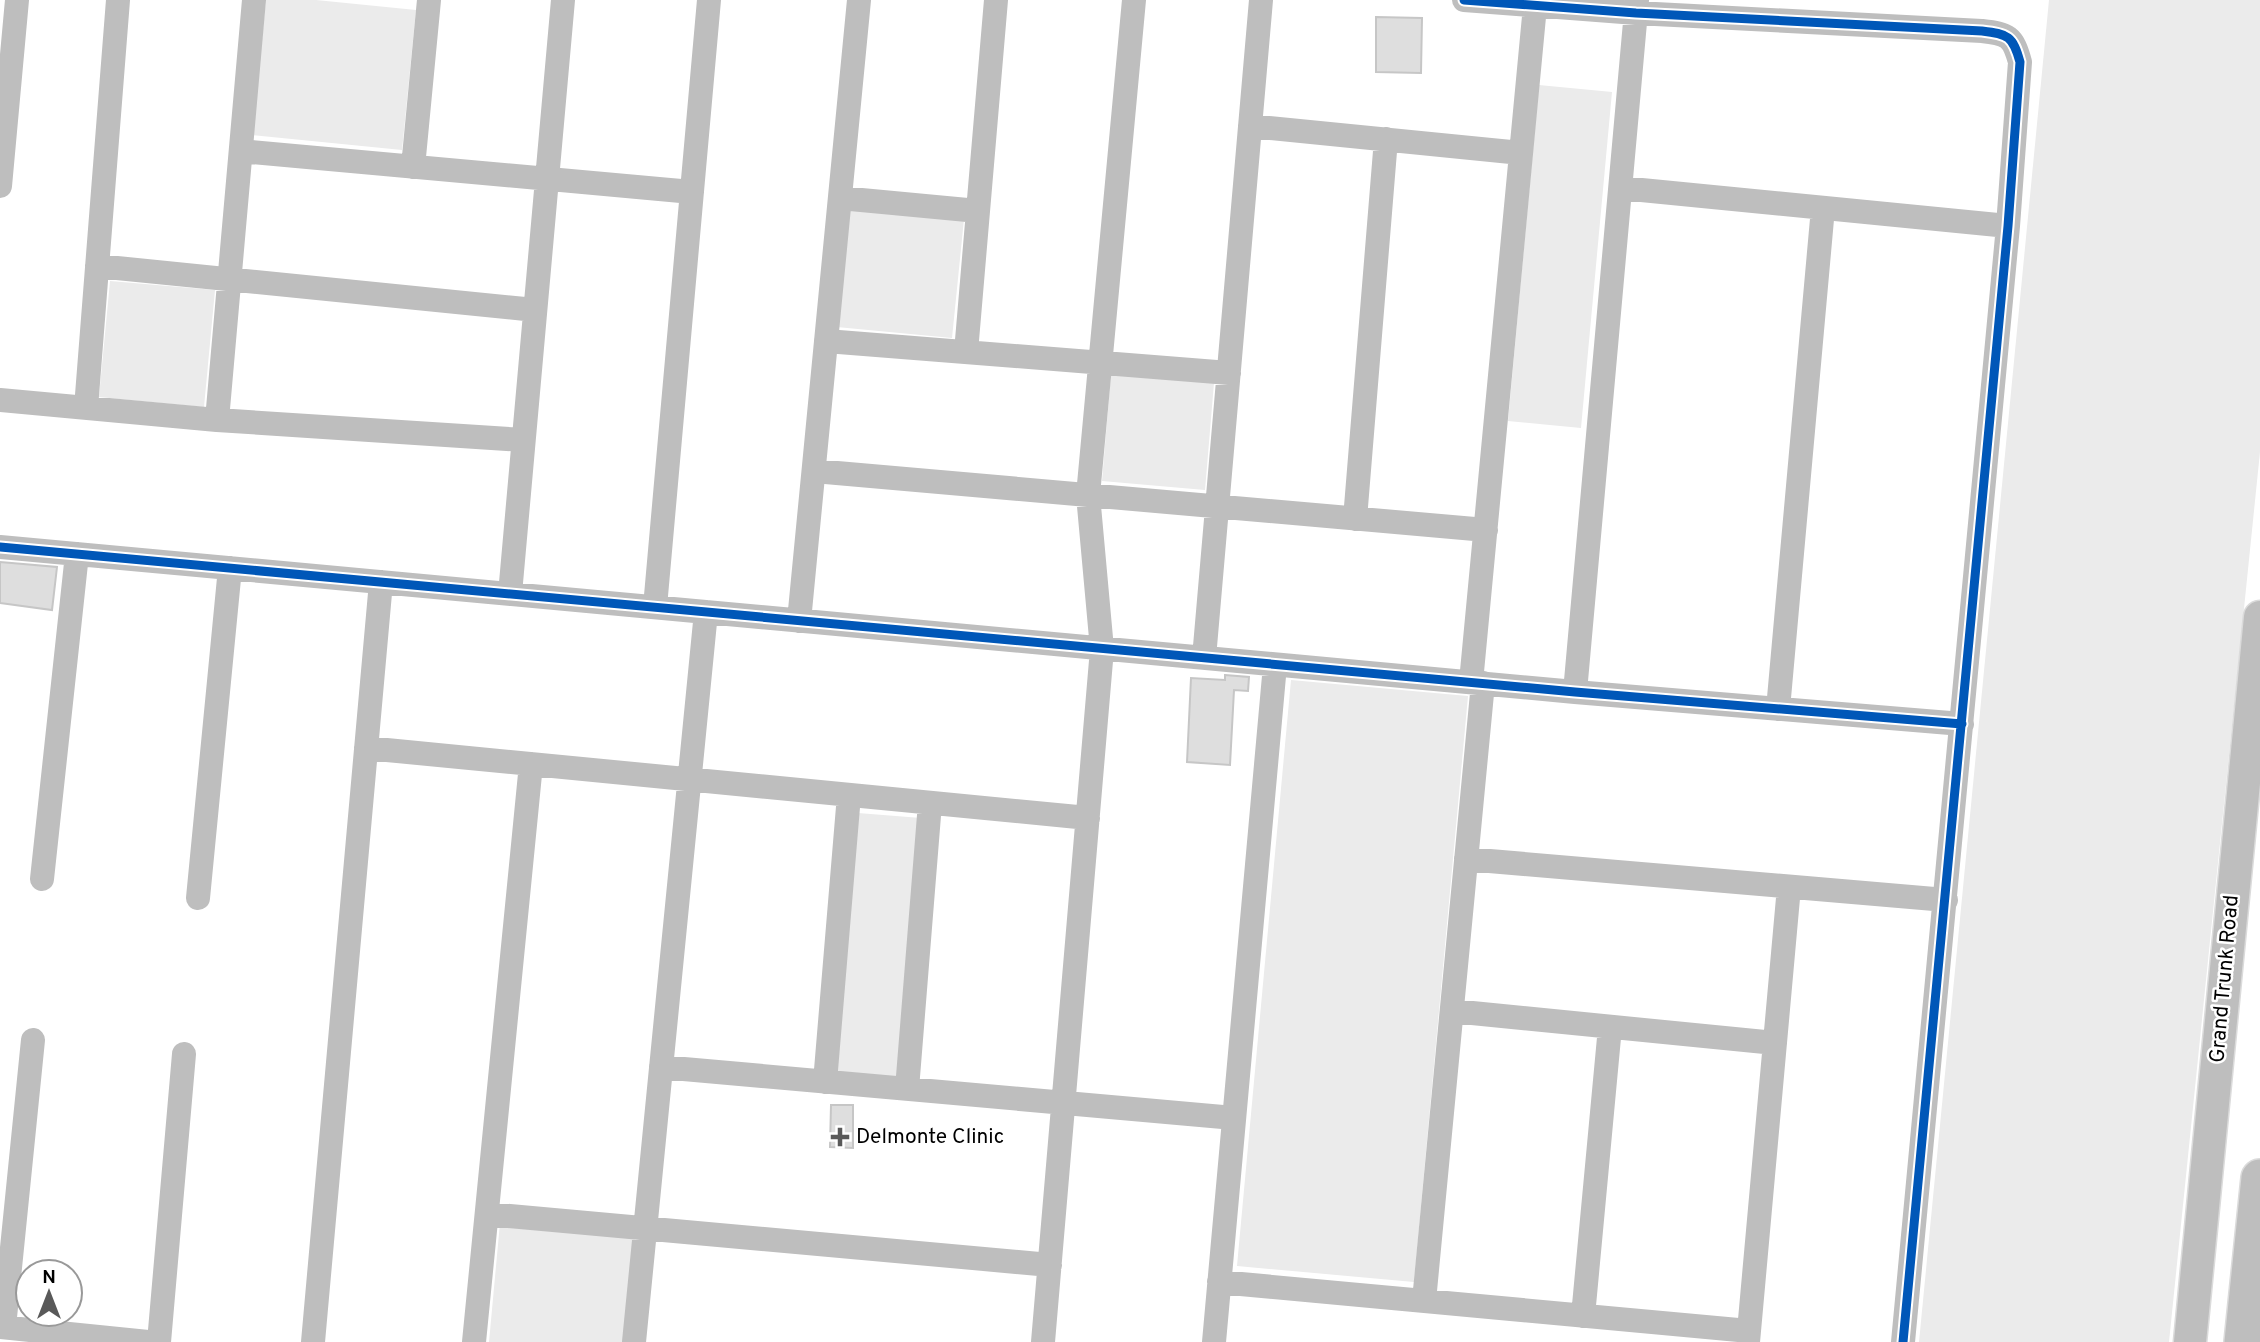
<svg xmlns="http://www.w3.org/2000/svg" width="2260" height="1342" font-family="Overpass,sans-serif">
<rect width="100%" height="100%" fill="#fff"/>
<!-- green -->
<path fill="#ebebeb" d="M266,0H316L416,10L402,150L252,135Z
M2049,0H2260V452L2169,1342H1919Z
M1539,85L1612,92L1581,428L1508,421Z
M849,208L964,219L952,338L837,327Z
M110,281L215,290L204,407L99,397Z
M1111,374L1214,383L1205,490L1102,481Z
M1291,680L1468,696L1414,1282L1237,1266Z
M858,813L921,818L897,1080L835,1075Z
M500,1223L635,1236L624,1342H489Z"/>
<!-- building -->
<path fill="#dedede" stroke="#c6c6c6" stroke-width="2" d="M1376,17L1422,18L1421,73L1376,72Z
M0,562L57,567L52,610L0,603Z
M1225,675L1249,677L1248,691L1234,690L1230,765L1187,762L1191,678L1225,680Z
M831,1105H853V1148L830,1147Z"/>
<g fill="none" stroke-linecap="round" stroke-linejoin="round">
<defs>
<path id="major" d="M2190,1342L2260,617"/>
<path id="highway" d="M2243,1342L2260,1178"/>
</defs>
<!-- major casing -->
<use href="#major" stroke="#dbdbdb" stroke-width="35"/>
<!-- highway casing -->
<use href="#highway" stroke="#dbdbdb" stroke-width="40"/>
<!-- minor -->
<path stroke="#bebebe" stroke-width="24" d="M1464,0L1636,13L1982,31C2008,34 2013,36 2020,62L2008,226L1903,1342
M1250,126L1521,153
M241,151L692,192
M413,167L429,0
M0,186L17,0
M1621,188L2008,226
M840,198L978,211
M97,266L535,310
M826,341L1229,373
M966,352L996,0
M0,400L217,420L523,440
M86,408L118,0
M217,420L254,0
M814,471L1486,530
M1355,519L1386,139
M0,547L1575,692L1962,724
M510,594L563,0
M655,607L709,0
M799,621L859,0
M1204,658L1261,0
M1471,682L1535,6
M1575,692L1637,0
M1778,709L1823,208
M366,748L1088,818
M1466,859L1946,900
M42,879L77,554
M198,898L230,568
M1452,1011L1775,1043
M661,1067L1234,1118
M825,1082L849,795
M907,1089L930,803
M487,1214L1050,1265
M1219,1282L1749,1331
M1424,1301L1483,683
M1583,1316L1610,1027
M0,1327L148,1342
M4,1327L33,1040
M159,1342L184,1054
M313,1342L381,582
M474,1342L531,764
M634,1342L706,612
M1043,1342L1102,649L1088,495L1134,0
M1214,1342L1275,665
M1748,1342L1789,887"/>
<!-- major -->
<use href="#major" stroke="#bebebe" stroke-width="32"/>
<!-- highway -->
<use href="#highway" stroke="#bebebe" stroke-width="37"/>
<defs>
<path id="cycleway" d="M1464,0L1636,13L1982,31C2008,34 2013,36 2020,62L2008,226L1903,1342
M0,547L1575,692L1962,724"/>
</defs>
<!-- cycleway casing -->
<use href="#cycleway" stroke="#fff" stroke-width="13"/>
<!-- cycleway -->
<use href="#cycleway" stroke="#0057b8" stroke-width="9"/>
</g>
<!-- markers -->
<path fill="#595959" stroke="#fff" stroke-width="2.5" d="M836.5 1126.5h7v7h7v7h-7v7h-7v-7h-7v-7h7z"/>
<g text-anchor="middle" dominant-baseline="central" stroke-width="5" stroke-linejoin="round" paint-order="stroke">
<!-- street labels -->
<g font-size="21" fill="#000" stroke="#fff">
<text transform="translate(2225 979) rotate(-85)">Grand Trunk Road</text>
</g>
<!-- poi labels -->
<g font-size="21" fill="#000" stroke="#fff" text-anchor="start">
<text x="856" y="1137">Delmonte Clinic</text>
</g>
</g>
<!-- north arrow -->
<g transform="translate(49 1293)"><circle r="33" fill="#ffffff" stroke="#999999" stroke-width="2"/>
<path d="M0-5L12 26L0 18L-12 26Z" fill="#595959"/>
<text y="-10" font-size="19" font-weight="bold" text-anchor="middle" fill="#000000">N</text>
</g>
</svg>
